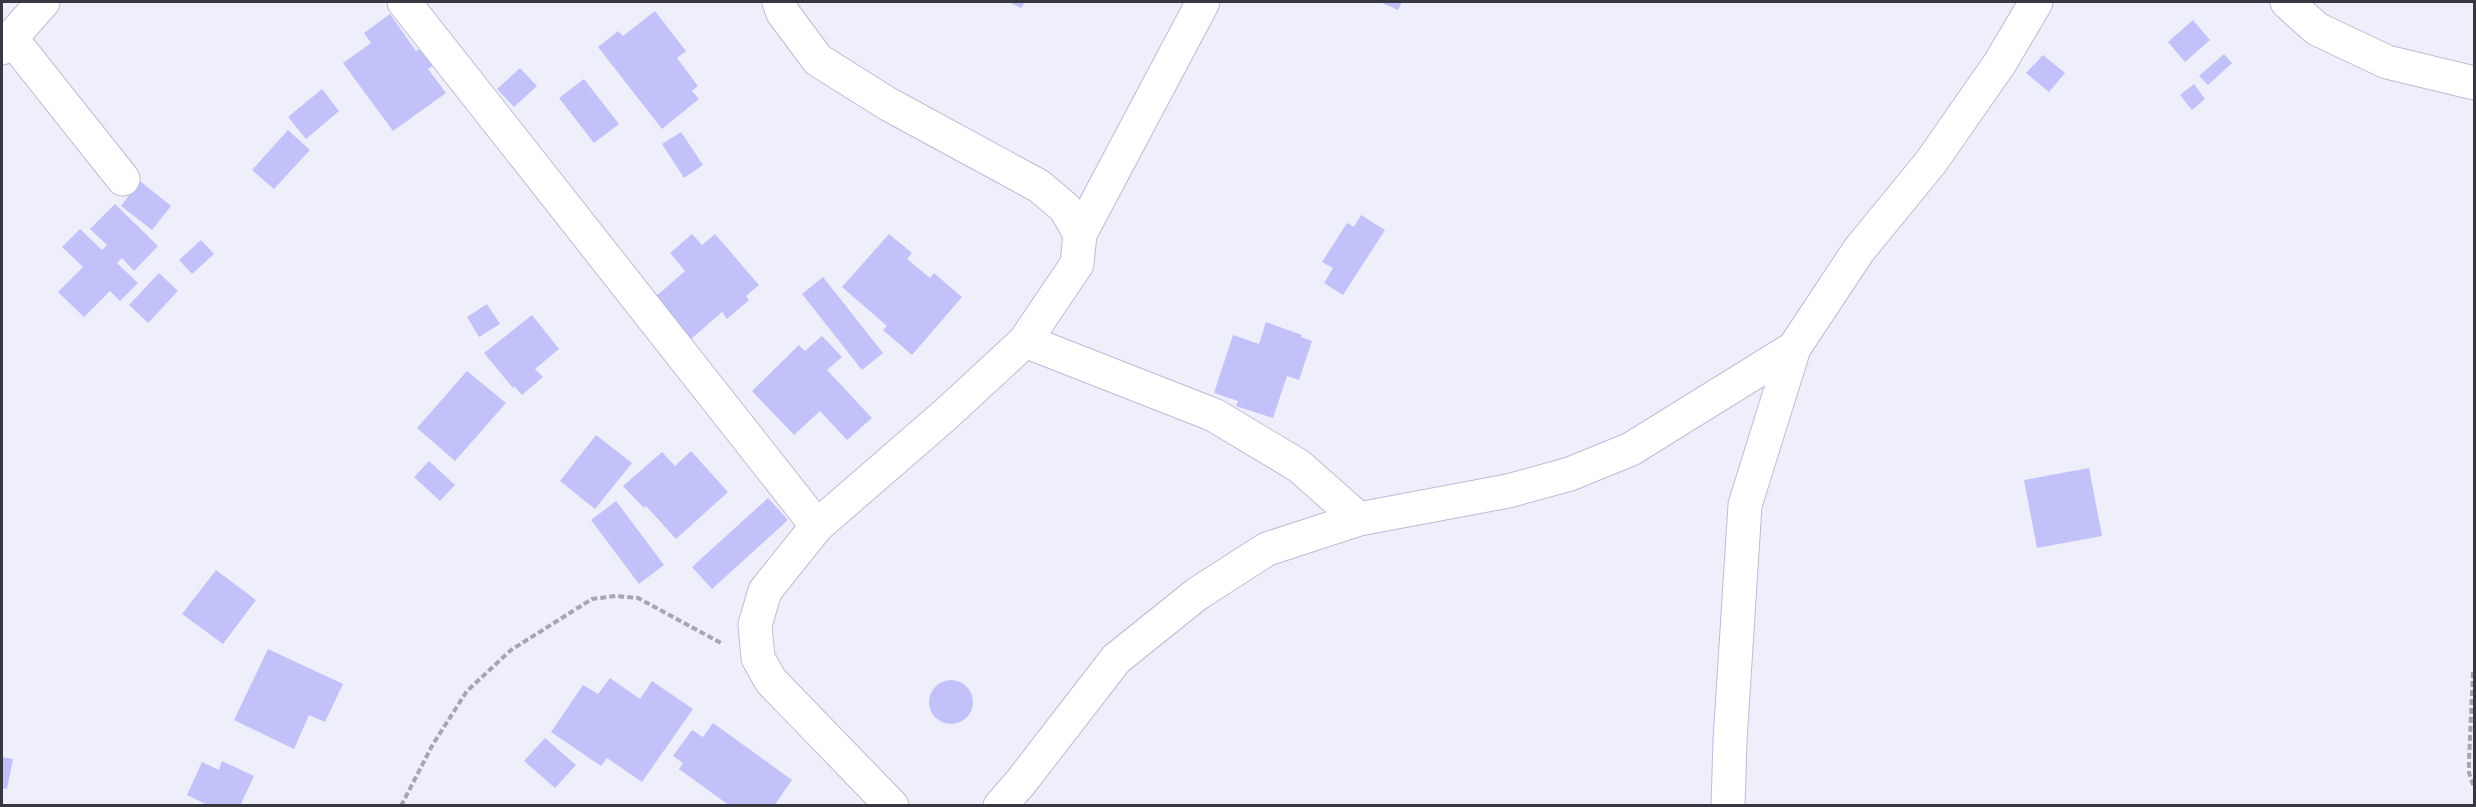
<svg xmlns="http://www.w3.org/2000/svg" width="2476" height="807" font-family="'Archivo Narrow',sans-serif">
<rect width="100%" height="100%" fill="#efeffb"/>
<!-- building -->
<path fill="#c2c1f9" d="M1008,2H1025L1021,8Z
M1380,2H1402L1398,10Z
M655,11L686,51L677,58L698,86L692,91L699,99L662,129L598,47L618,31L623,36Z
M390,14L416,51L422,47L435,64L428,69L446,93L393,131L343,63L371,43L364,33Z
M2193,20L2210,40L2185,62L2168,42Z
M2224,54L2232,63L2208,85L2199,76Z
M2043,55L2065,73L2049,92L2026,73Z
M520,68L537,86L514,107L497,89Z
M584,79L619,124L594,143L559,98Z
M2194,84L2205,99L2192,110L2180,95Z
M322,89L339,111L306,139L288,117Z
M288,130L310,150L274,189L252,170Z
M681,132L703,165L684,178L662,144Z
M140,181L171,206L152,230L121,206Z
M115,204L158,246L134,271L122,258L117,263L138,283L120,301L110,291L84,317L58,292L83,267L62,247L80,229L102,250L107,245L90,229Z
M1361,215L1385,230L1343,295L1324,283L1333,268L1322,262L1347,223L1354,227Z
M692,234L702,245L715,234L759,285L746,296L749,300L727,319L722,312L691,339L654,298L685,271L670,253Z
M889,234L912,253L907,259L930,278L934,273L962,297L912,355L883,330L887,326L842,287Z
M201,240L214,254L192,274L179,260Z
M159,273L178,291L148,323L129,305Z
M823,277L883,353L862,370L802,294Z
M487,304L500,324L479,337L467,317Z
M532,315L559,349L535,369L543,377L522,395L514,386L513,388L484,353Z
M1266,322L1302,335L1301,337L1312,341L1299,380L1287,376L1273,418L1236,406L1238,401L1214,393L1233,335L1259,344Z
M822,336L842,357L827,370L872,418L847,440L820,411L794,435L752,391L799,345L805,351Z
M467,371L506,403L455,461L417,428Z
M596,435L632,463L595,509L560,481Z
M691,451L728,492L676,539L646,506L644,508L623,486L662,452L675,466Z
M429,461L455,485L440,501L414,477Z
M2089,468L2102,536L2037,548L2024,480Z
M768,498L788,520L712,589L692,567Z
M616,501L664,565L639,584L591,520Z
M216,570L256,600L223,644L182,614Z
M268,649L343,684L325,722L309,715L294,749L234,720Z
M610,678L640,699L652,681L693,709L642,782L607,758L601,766L551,732L583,685L598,694Z
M929 702a22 22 0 1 1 44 0a22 22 0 1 1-44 0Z
M713,723L792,780L774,806H730L679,769L683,763L673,756L692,730L703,737Z
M545,738L576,765L555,788L524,761Z
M2,757L13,759L7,789L2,788Z
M222,761L254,776L240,806H210L187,795L202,762L219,770Z"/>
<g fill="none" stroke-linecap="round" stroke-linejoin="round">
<defs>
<path id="minor" d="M404,2L817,526
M2287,2L2317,29L2387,62L2474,83
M11,38L123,179
M2,48L43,2
M1080,234L1203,2
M1025,341L1214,415L1299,466L1359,519
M1000,806L1021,782L1116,659L1197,594L1267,549L1359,519L1508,491L1570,474L1631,449L1794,348
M1728,806L1730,741L1745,505L1794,348L1859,250L1931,162L2000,63L2036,2"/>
<path id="tertiary" d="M779,2L783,13L818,60L888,104L1039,186L1065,208L1080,234L1077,264L1025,341L945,415L817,526L765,591L755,625L758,658L771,681L892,806"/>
</defs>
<!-- minor casing -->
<use href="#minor" stroke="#bcbcd8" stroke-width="35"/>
<!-- tertiary casing -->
<use href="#tertiary" stroke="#bcbcd8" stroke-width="35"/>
<!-- path -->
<path stroke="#a6a6b2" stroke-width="4" stroke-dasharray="6 3" stroke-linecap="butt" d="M2473,672L2469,760V773L2474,787
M401,806L433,744L467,691L511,650L592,599L616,596L638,598L721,643"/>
<!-- minor -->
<use href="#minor" stroke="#fff" stroke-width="33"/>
<!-- tertiary -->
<use href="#tertiary" stroke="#fff" stroke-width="33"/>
</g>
<!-- border -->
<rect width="2476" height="807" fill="none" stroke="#373742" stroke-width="6"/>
</svg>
